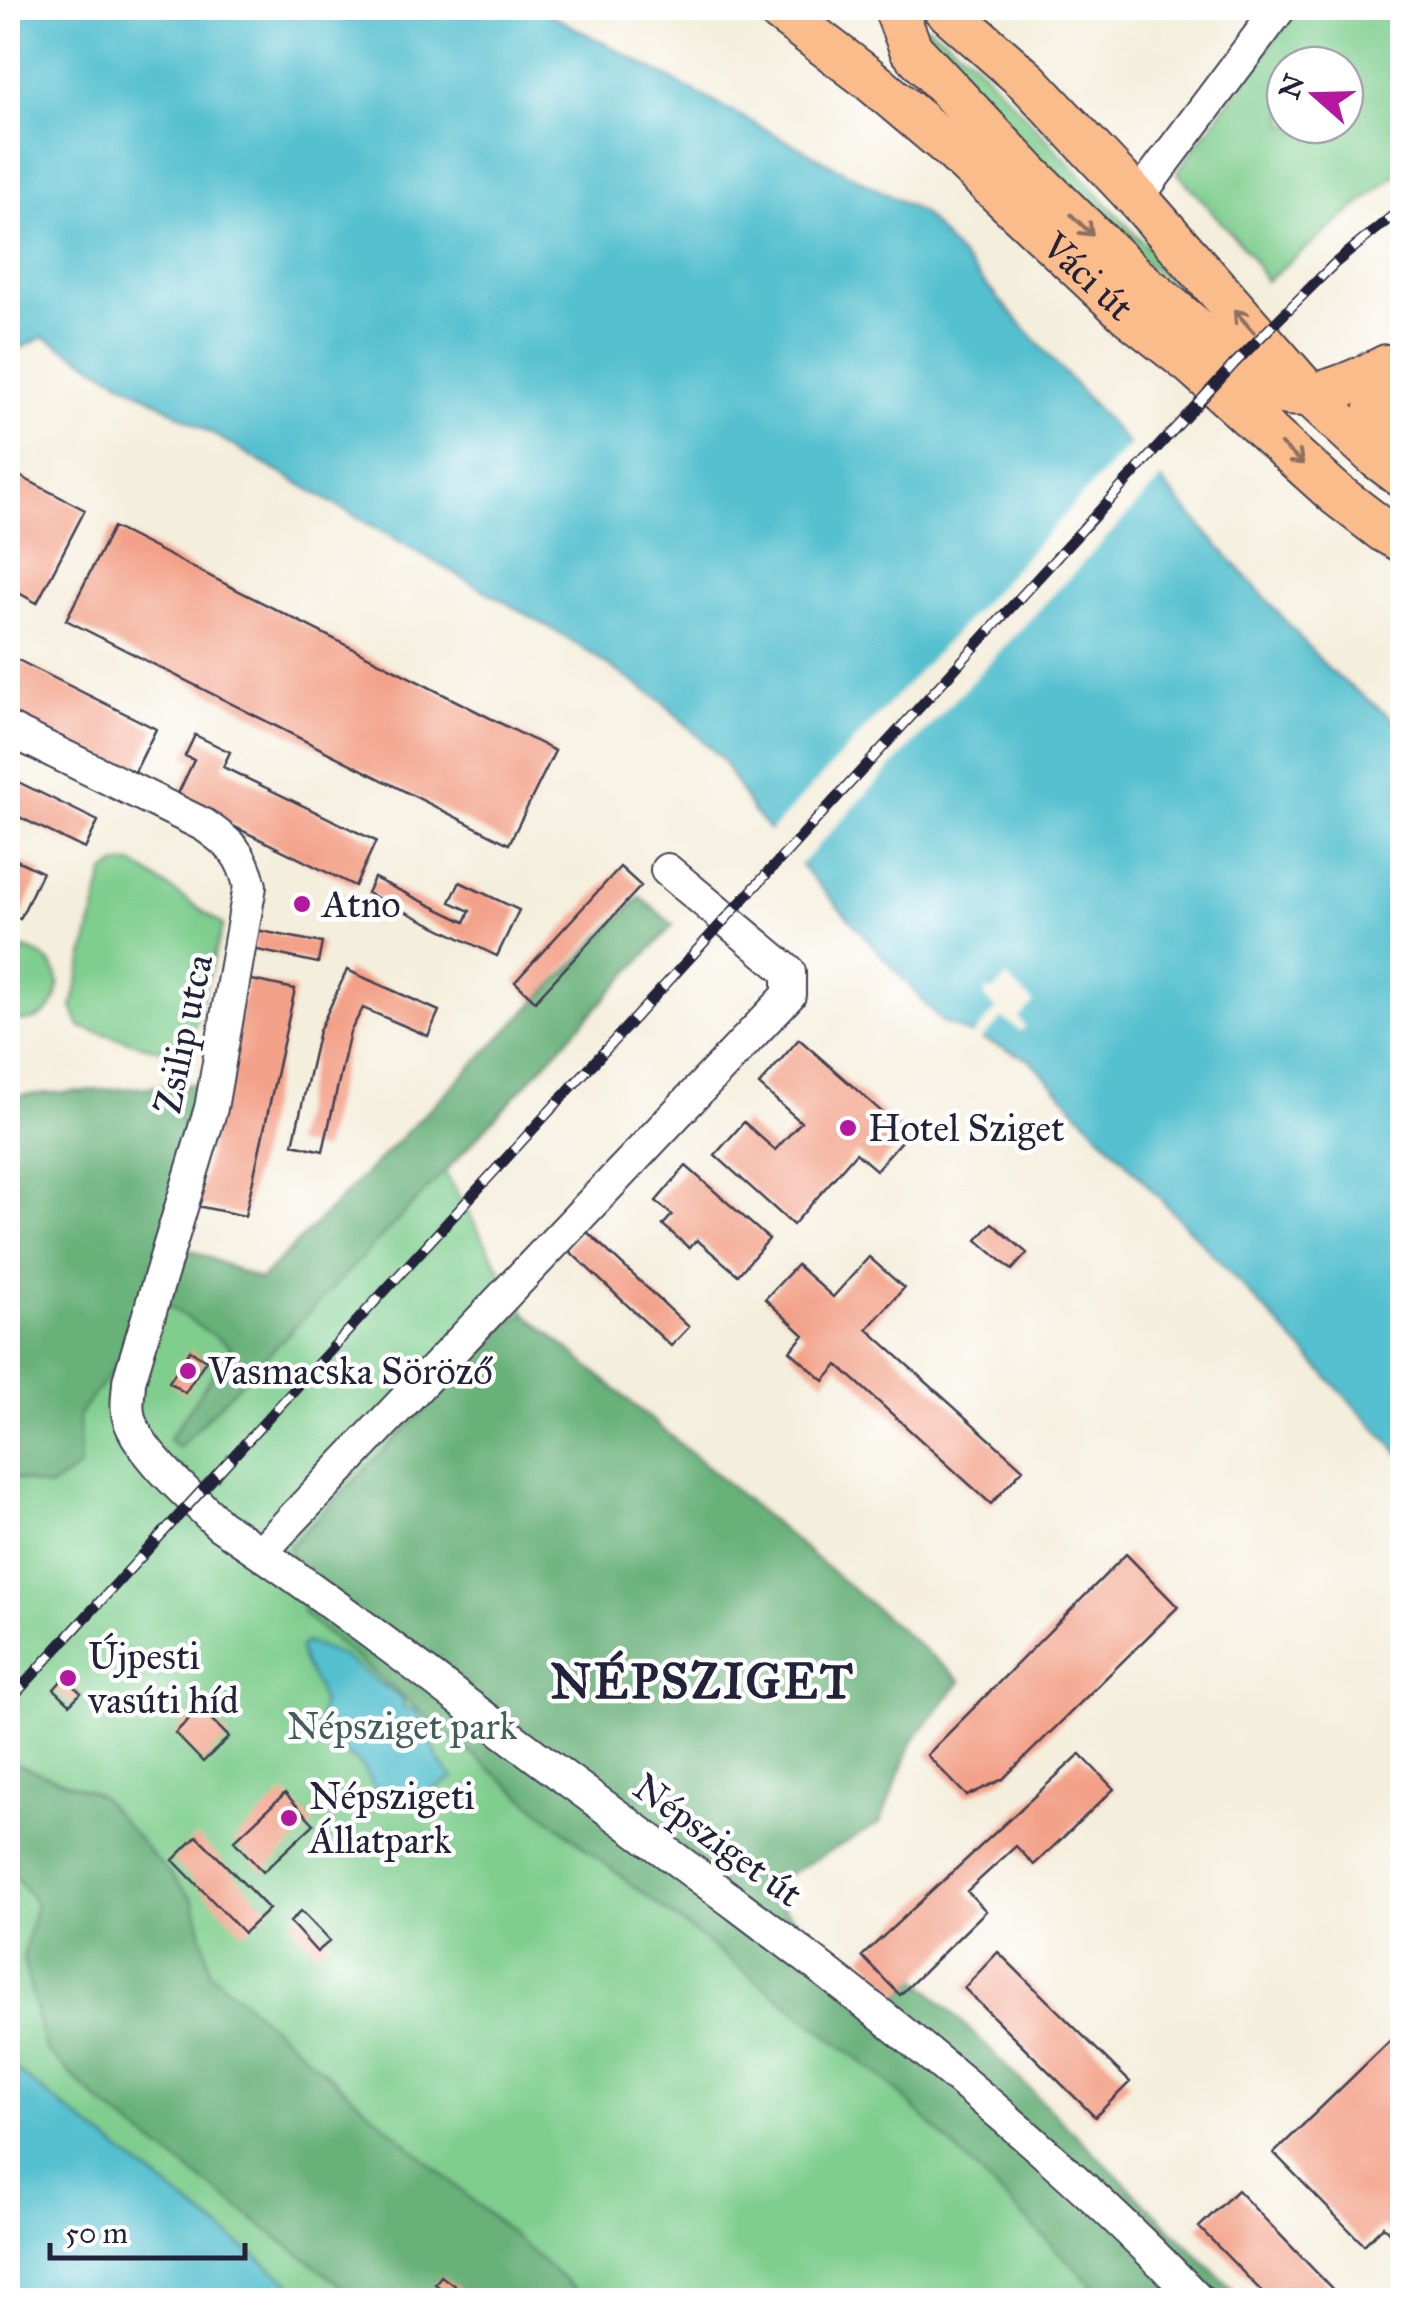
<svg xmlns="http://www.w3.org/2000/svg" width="1410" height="2308" font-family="'IM FELL Great Primer',serif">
<rect width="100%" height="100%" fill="#fff"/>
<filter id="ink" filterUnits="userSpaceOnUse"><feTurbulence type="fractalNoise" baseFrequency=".01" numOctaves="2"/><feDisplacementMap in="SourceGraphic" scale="20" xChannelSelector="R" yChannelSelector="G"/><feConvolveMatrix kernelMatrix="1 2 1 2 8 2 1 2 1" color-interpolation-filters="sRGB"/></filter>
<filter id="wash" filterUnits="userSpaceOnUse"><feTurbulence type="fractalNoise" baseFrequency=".0048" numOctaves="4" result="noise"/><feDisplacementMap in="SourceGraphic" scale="40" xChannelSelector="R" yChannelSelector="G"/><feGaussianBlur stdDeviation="2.25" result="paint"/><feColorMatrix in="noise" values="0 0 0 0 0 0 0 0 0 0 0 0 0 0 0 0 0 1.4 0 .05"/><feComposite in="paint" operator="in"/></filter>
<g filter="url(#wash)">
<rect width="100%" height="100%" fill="#f4eedc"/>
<!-- green -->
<path fill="#7fce8e" stroke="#507864" stroke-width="2.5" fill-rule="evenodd" d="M1298,8H1402V170L1266,281L1251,256L1177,172ZM1285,65H1345V125H1285Z
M928,26L972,59L1204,308L1095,224L922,33Z
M118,864H134L223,925L189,1045L173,1054L80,1027L72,1007L104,873Z
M640,897L673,925L445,1172L526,1314L961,1681L913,1740L880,1823L762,1889L890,2004L1243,2300H312L8,2064V1096L198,1084L162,1238L260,1280Z
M23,949C82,960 60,1036 8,1018V953Z"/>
<!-- forest -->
<path fill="#67b179" stroke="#446a5a" stroke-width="2.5" d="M640,897L673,925L445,1171L178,1448L169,1439L231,1347L164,1303L79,1415L80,1467L49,1488L8,1476V1096L198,1084L162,1238L260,1280Z
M526,1314L961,1681L913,1740L880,1823L762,1889L890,2004L917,1978L1243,2300H1107L887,2081L591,1853L304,1615L289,1547L510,1323Z
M8,1761L99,1795L194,1901L211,1973L587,2300H360L99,2102L45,2049L23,1958L36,1904L8,1866Z"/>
<!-- water -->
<path fill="#54c0cf" stroke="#3b7185" stroke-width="2.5" d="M8,8H538L922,213L1330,671L1402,726V1456L1029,1059L942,1022L753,812L722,759L663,702L569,639L44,337L10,353Z
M305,1642L342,1656L403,1700L404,1709L415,1710C433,1732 430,1759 454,1778C430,1791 397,1811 373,1785C368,1778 366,1770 360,1765C335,1744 332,1752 319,1719C330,1690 302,1674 300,1648Z
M8,2064L312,2300H8Z"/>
<!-- pier -->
<path fill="#f4eedc" d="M1133,441L1164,476L797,868L767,835Z
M1006,977L1034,1003L1019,1018L1025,1027L1020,1031L1003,1018L978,1043L969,1039L996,1010L984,995L988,990L994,991Z"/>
<g id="blocks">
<!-- building -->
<path fill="#f3a188" d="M8,470L85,510L37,603L8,587Z
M113,527L555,751L509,844L66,620Z
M8,655L156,729L133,776L8,713Z
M195,735L230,752L223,767L376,841L355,886L176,798L194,760L185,756Z
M8,777L98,821L85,849L17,816L11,829L8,827Z
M8,856L42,872L20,919L8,913Z
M620,867L641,886L535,1001L515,982Z
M374,878L465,922L470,911L450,902L460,882L519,910L497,956L367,893Z
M256,930L322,943L318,963L253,949Z
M347,970L439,1011L428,1036L363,1008L350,1032L323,1151L293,1144L319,1031Z
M247,979L295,989L245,1216L197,1206Z
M799,1039L907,1134L876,1170L856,1153L793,1225L715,1155L744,1122L775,1150L801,1122L759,1085Z
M686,1166L769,1239L738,1275L697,1240L689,1248L663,1225L672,1215L656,1201Z
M992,1223L1027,1253L1012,1270L977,1240Z
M584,1229L689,1327L671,1346L566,1248Z
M869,1257L904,1288L867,1329L1023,1469L991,1504L838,1365L824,1381L790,1351L804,1335L765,1299L797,1265L833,1297Z
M190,1350L206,1360L185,1393L169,1382Z
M1126,1554L1178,1607L1003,1779L967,1796L927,1755Z
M65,1677L81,1693L70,1704L54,1689Z
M200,1708L229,1737L203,1762L175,1733Z
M1080,1754L1114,1789L1034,1865L1016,1846L967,1891L986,1911L900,1995L862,1956Z
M285,1793L314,1824L263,1872L234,1841Z
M197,1836L269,1909L244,1933L173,1860Z
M301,1911L330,1941L317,1952L290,1922Z
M998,1952L1130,2082L1095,2117L964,1988Z
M1402,2029V2247L1383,2226L1364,2245L1274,2153Z
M1237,2190L1343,2300H1270L1199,2227Z
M441,2276L474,2300H457L435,2284Z"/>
</g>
</g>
<g filter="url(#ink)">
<use href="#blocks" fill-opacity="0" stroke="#424153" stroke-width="2.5"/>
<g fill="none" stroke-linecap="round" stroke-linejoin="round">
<defs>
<path id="minor" d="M1137,198L1280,8
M8,729L204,825C231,844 242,853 250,886L211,1108L129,1381C129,1391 126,1403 128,1413C132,1447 195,1501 220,1525C339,1604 452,1695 568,1780C788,1941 1009,2102 1198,2300
M261,1552L789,995V972L667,870"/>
<g id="major">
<path id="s1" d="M776,8L868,78L951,148L1128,314L1193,365L1336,494L1384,531L1402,541"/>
<path d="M895,8L911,49L1028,173L1135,277L1263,385C1302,409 1350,384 1387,366"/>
<path d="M944,8L1028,82L1137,198L1309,394L1378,458L1402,476"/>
<path d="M1378,458L1375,412L1387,366"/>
</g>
</defs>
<!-- minor casing -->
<use href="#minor" stroke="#424153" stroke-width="36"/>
<!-- major casing -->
<use href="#major" stroke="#424153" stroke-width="46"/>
<!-- minor -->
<use href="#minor" stroke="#fff" stroke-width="32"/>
<!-- major -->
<use href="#major" stroke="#fabc8b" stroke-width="42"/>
<defs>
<path id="rail" d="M8,1702L1234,364L1334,264L1402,208"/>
</defs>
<!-- rail casing -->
<use href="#rail" stroke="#22223b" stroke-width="11"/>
<!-- rail -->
<use href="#rail" stroke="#fff" stroke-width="8" stroke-dasharray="22" stroke-linecap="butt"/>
</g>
<!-- one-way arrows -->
<defs><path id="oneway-shaft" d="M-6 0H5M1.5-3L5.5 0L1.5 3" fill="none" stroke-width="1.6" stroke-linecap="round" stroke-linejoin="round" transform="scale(2.5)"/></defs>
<g stroke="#8e6f63">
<use href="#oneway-shaft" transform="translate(1082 225) rotate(44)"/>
<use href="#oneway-shaft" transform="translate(1244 321) rotate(-131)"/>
<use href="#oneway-shaft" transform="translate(1292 454) rotate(42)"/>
</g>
</g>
<!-- markers -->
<g fill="#b5179e" stroke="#fff" stroke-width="4">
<circle cx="302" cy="904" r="10"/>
<circle cx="848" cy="1128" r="10"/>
<circle cx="188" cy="1371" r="10"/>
<circle cx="68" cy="1678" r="10"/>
<circle cx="289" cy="1818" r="10"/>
</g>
<g text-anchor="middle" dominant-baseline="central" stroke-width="9" stroke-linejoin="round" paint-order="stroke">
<!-- street labels -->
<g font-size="38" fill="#22223b" stroke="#fff">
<text stroke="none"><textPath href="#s1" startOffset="412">Váci út</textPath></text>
<text transform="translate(183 1034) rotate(-78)">Zsilip utca</text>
<text transform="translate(718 1840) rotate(36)">Népsziget út</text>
</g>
<!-- poi labels -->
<g font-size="38" fill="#22223b" stroke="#fff" text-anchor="start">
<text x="322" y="904">Atno</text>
<text x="868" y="1128">Hotel Sziget</text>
<text x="208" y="1371">Vasmacska Söröző</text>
<text x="88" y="1656">Újpesti<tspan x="88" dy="44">vasúti híd</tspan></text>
<text x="309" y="1796">Népszigeti<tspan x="309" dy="44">Állatpark</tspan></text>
</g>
<!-- park labels -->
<g font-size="38" fill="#435e58" stroke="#fff">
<text x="402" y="1726">Népsziget park</text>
</g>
<!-- district labels -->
<g font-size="48" font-weight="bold" letter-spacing="2.5" fill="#22223b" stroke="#fff">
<text x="703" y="1681">NÉPSZIGET</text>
</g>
</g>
<!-- margin -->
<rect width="1410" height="2308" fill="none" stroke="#fff" stroke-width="40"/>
<!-- north arrow -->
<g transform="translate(1315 95) rotate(290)"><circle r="48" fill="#ffffff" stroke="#a7a7b1" stroke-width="2.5"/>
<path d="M0-8L18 38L0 25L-18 38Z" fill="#b5179e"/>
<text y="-15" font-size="28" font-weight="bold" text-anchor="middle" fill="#22223b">N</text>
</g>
<!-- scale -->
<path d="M50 2243v15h195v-15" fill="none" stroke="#22223b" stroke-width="5"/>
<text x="65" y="2243" font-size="30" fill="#22223b" stroke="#ffffff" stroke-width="8" paint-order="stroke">50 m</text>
</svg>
